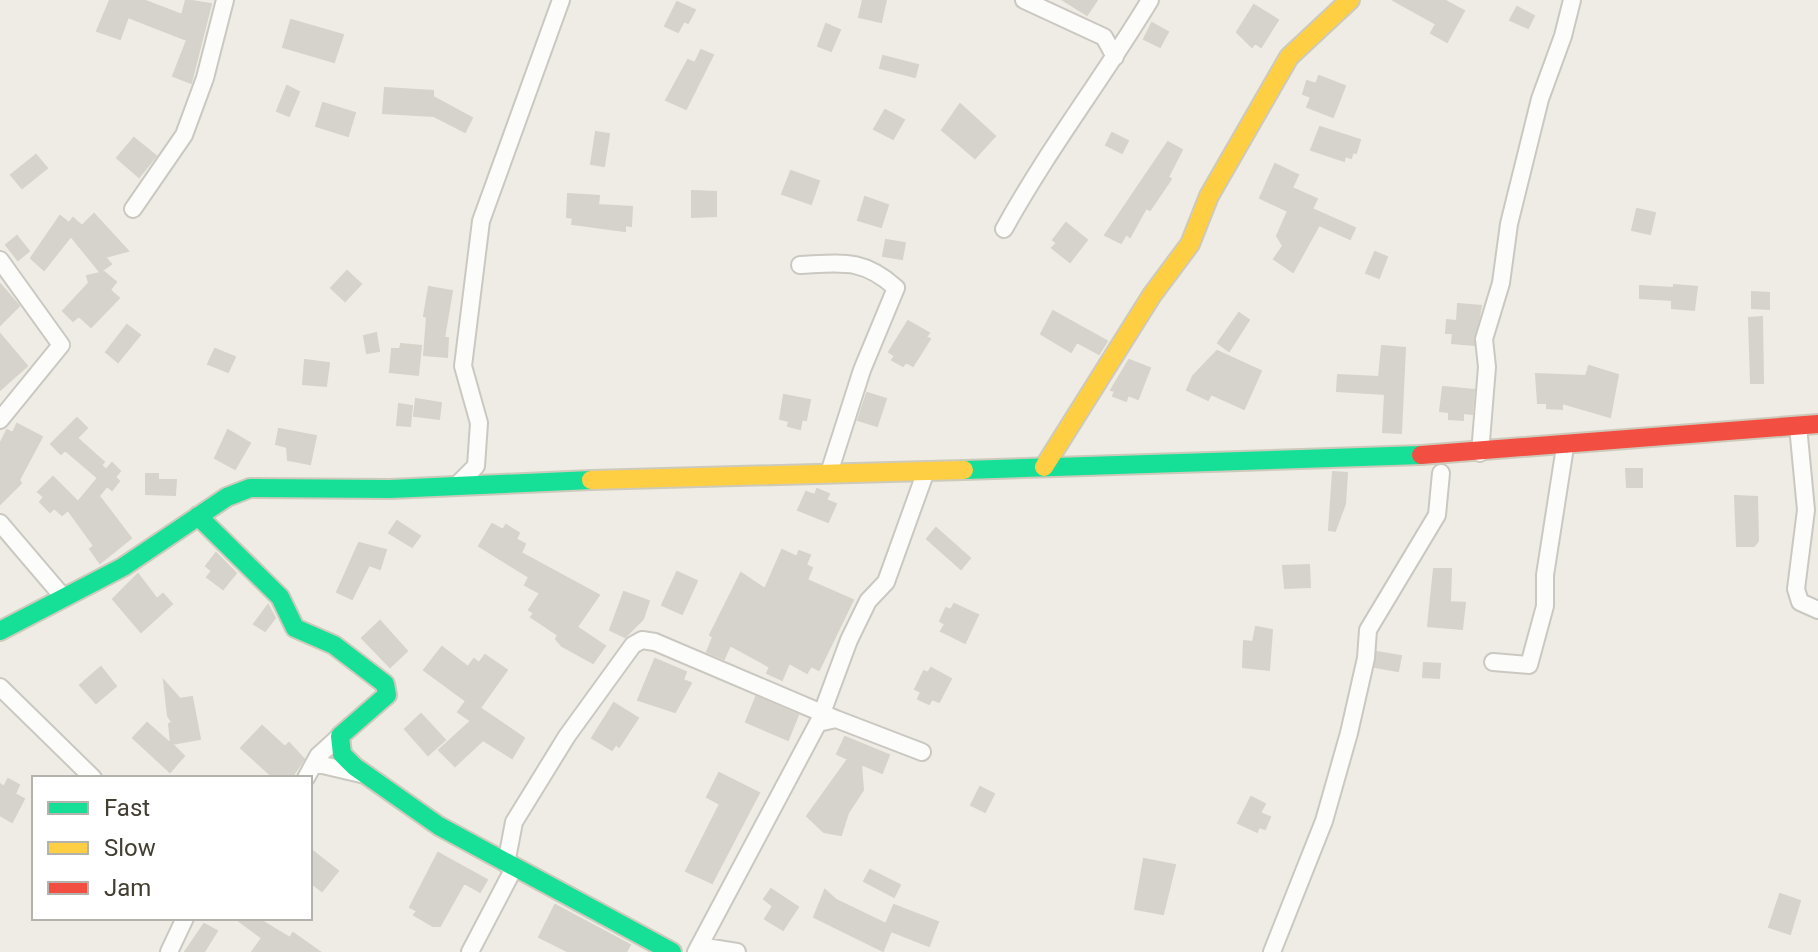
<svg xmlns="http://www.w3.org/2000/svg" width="1818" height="952" font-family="Roboto,sans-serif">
<rect width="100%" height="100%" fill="#eeece5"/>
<!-- building -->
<path fill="#d6d3cc" stroke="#d6d3cb" stroke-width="2" d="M110,0H143L182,15L186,0L211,4L191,83L173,76L187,40L128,17L120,39L97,31Z
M863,0H886L881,22L859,17Z
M1063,0H1097L1087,15Z
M1393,0H1444L1464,11L1447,42L1431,33L1436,24Z
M677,2L695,10L688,23L684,21L678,32L665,26Z
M1254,5L1278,20L1261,47L1255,43L1252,47L1237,32Z
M1517,7L1534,16L1528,28L1510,20Z
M291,20L343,35L334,62L283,47Z
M1152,23L1168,32L1160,47L1144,39Z
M826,24L840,30L831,51L818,46Z
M701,50L713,55L686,109L666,100L688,60L695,63Z
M883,56L918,65L915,77L880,68Z
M1319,76L1345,86L1333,117L1307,107L1311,97L1303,94L1307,81L1316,84Z
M287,86L299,92L289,116L277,111Z
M385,88L433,91V97L472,118L465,132L434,116L383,113Z
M323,103L355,113L348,136L316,126Z
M960,104L995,136L975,158L942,130Z
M885,110L904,120L893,139L874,129Z
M1320,127L1360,140L1356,153L1353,152L1351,158L1345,156L1344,161L1311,150Z
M596,132L609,134L604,166L591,164Z
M1112,133L1128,141L1122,153L1106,145Z
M134,138L156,156L139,177L117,158Z
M1168,142L1182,150L1168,177L1171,179L1150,210L1146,208L1130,237L1126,234L1121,243L1105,235Z
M36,155L47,168L22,188L11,175Z
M1275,164L1298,175L1292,188L1317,199L1312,209L1355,228L1350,239L1319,225L1293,272L1274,259L1283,246L1277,236L1288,211L1260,198Z
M791,171L819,181L811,204L782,194Z
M692,191L716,192V216L692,217Z
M568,194L599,196L598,205L632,207L631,226L625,225V231L572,224L573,218L567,217Z
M865,197L888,205L881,227L858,220Z
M1637,209L1655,213L1650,234L1632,230Z
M94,214L128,251L105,257L111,264L100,272L71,236L44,270L31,258L60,216L69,223L73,218L82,226Z
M1066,223L1087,240L1070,262L1052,248L1057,243L1053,240Z
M17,236L29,251L18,260L6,245Z
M886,240L905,243L902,259L883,256Z
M1375,252L1387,257L1379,278L1366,273Z
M347,271L361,284L345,301L331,288Z
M104,272L116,282L110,290L119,298L91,327L79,316L73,321L63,311L89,283L87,276Z
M0,284L19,306L0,325Z
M1674,285L1697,287L1694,310L1672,308V300L1640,298V286L1674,288Z
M429,287L452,291L444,338H448L447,357L424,355L427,317L424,316Z
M1752,292L1769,293V309L1752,308Z
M1458,304L1481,306L1474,345L1452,343L1453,333H1446L1447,320L1457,321Z
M1053,311L1107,341L1099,354L1077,342L1071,352L1041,334Z
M1239,313L1249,320L1229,351L1218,343Z
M1762,317L1763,383H1751L1749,318Z
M908,321L929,333L926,337L930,339L913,366L906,362L903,366L892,360L895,356L889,352Z
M127,325L140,335L118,362L106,352Z
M376,333L379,351L367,353L364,336Z
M0,334L27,366L0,390Z
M401,344L421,346L418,375L390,372L392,349H400Z
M1382,346L1405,348L1401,433L1383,432L1385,394L1337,391L1338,375L1379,377Z
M215,349L235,357L228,372L208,364Z
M1217,351L1261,371L1244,409L1211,394L1208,400L1187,390L1193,376Z
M305,360L329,363L326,386L303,384Z
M1129,360L1150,368L1138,399L1128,395L1126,401L1113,396L1115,391L1111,390Z
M1589,366L1618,375L1610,417L1562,403V409L1547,408V403H1538L1536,374L1586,376Z
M1443,387L1474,390L1472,414L1463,413V420L1449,419V412L1440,411Z
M867,393L886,399L877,426L858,420Z
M784,395L810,400L806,420L802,419L800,429L788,426L789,421L780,419Z
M416,399L441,403L439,419L414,416Z
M399,404L412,406L410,426L397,425Z
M77,418L87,428L77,438L104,462L101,465L106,470L112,463L120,471L115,477L119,481L112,490L107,486L99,496L131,538L100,563L90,549L94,546L68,510L62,515L54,508L50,512L40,502L44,497L38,492L53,477L78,502L98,478L65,450L61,454L51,444Z
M17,424L42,437L19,480L21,483L0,504V444L7,430L13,433Z
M279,429L316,436L310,464L288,460L287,447L276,444Z
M228,430L250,443L235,469L215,458Z
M1626,469H1642V487H1627Z
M1333,472L1347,473L1345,504L1335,531L1329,530Z
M146,474H158V480H176L175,495L146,494Z
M817,489L829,494L826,500L836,504L828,522L798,510L806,492L815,495Z
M1735,496L1757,497L1758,541L1754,546H1737Z
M397,521L420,536L412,547L389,533Z
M492,524L503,530L506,525L519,533L516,539L525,544L521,553L599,595L577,627L605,646L593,663L562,646L556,639L558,635L531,617L534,613L529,610L540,593L525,585L529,577L479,546Z
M936,528L970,558L961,569L927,539Z
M359,543L386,550L380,569L369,565L352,599L337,592Z
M782,550L797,557L799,551L810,555L806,565L812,568L807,580L853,600L819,670L811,666L807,673L789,663L782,680L767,673L770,667L730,645L724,659L707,652L713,637L710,635L741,573L765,589Z
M216,553L236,573L223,589L207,577L212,571L206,566Z
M1309,565L1310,587L1285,588L1283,566Z
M1434,569H1451L1450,602L1465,603L1462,629L1428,626Z
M677,572L697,581L682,614L662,605Z
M138,574L157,599L163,594L172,604L141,632L113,599Z
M624,592L649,601L643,619L625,637L610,630Z
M954,604L978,615L965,643L941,631L945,624L940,621L946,608L951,610Z
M268,605L275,618L265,631L254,624Z
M380,621L407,651L390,667L362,638Z
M1256,627L1272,630L1269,670L1243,667L1244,641L1253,642Z
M442,647L468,667L474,659L479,663L485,655L507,670L480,708L524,738L512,758L483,740L455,766L439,750L471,721L458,712L466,701L424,670Z
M1377,652L1401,656L1398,671L1375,667Z
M655,659L686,672L683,680L691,683L675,712L638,700Z
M1424,663L1440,664L1439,678L1423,677Z
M101,667L116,686L96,703L80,685Z
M931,668L951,679L939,702L932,699L929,704L918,699L921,692L915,689L924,671L928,673Z
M164,681L180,699L192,697L200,739L172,744L184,756L170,772L133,738L147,723L171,744L169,724L172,722L168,716Z
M756,697L798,715L788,740L746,722Z
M614,703L638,718L619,747L616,744L612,750L592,738Z
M421,714L445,740L428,755L405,729Z
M262,726L285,747L289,743L304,759L291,778H274L241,748Z
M845,737L889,755L882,773L861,764L863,790L848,813L841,835L824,832L807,816L848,759L837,754Z
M719,773L759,793L712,883L686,871L720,804L707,797Z
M8,779L19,785L15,794L24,799L12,822L0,815V784L4,787Z
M980,787L994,794L985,812L971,805Z
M1251,797L1265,804L1260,813L1270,817L1265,829L1259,827L1257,832L1238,823Z
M310,849L338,871L322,891L310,882Z
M438,853L487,880L480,892L464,883L440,926H433L414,915L417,911L410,907Z
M1144,859L1175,865L1163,914L1135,909Z
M870,870L900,885L894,897L864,881Z
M771,889L798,907L783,930L765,919L773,906L764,899Z
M825,890L836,900L886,924L894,905L938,922L929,946L891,931L883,951L814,917Z
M1780,894L1800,901L1790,934L1769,927Z
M555,905L630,945L626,952H569L539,937Z
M235,918H257L290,938L293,933L320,952H252L262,938Z
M204,924L217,931L204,952H185Z"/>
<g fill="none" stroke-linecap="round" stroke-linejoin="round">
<defs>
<path id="street" d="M1024,0L1104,37L1115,57
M133,209L184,135L205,78L225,0
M1004,229C1048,149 1103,78 1150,0
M0,260L61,345L0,420
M800,265C842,263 863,258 896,288L862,370L829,473
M1798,426L1806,510L1796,589L1800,602L1818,610
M1480,453L1487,367L1484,339L1501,283L1509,224L1540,99L1563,36L1572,0
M456,486L476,466L479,423L463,366L481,221L561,0
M0,523L64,598
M1493,662L1529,665L1545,606V575L1565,447
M0,687L93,778
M819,721L849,640L868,601L886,582L926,471
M314,763L361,774
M306,778L318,756L340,736
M506,864L514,822L567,736L633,645L642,640L655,642L836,719
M699,946L737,952
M169,952L185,918
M470,952L514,868
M696,952L818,723L836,719L922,752
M1272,952L1324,821L1349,733L1366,658L1368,630L1437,515L1441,473"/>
<path id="fast" d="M964,470L1421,455
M198,516L280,597L295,628L334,645L385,684L387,695L340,736L342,754L355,767L439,826L672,952
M0,631L123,567L227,497L250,488L390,489L591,480"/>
<path id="slow" d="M1044,467L1152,295L1190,244L1209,196L1289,57L1350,0
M591,480L964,470"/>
<path id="jam" d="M1421,455L1818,424"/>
</defs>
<!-- street casing -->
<use href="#street" stroke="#cac8c1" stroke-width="20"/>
<!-- fast casing -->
<use href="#fast" stroke="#cecabb" stroke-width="22"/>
<!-- slow casing -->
<use href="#slow" stroke="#cecabb" stroke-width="22"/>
<!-- jam casing -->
<use href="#jam" stroke="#cecabb" stroke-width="22"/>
<!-- street -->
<use href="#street" stroke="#fcfcfb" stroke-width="16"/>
<!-- fast -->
<use href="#fast" stroke="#16e098" stroke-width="18"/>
<!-- slow -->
<use href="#slow" stroke="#ffcf43" stroke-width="18"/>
<!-- jam -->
<use href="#jam" stroke="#f24e42" stroke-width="18"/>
</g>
<!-- legend -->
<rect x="32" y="776" width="280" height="144" fill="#ffffff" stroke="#b4b2ad" stroke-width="2"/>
<rect x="48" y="802" width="40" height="12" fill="#16e098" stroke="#b4b2ad" stroke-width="2"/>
<text x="104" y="816" font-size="24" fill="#433e32">Fast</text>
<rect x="48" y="842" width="40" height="12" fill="#ffcf43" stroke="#b4b2ad" stroke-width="2"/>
<text x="104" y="856" font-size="24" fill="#433e32">Slow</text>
<rect x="48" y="882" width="40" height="12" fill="#f24e42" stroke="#b4b2ad" stroke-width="2"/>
<text x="104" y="896" font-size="24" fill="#433e32">Jam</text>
</svg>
